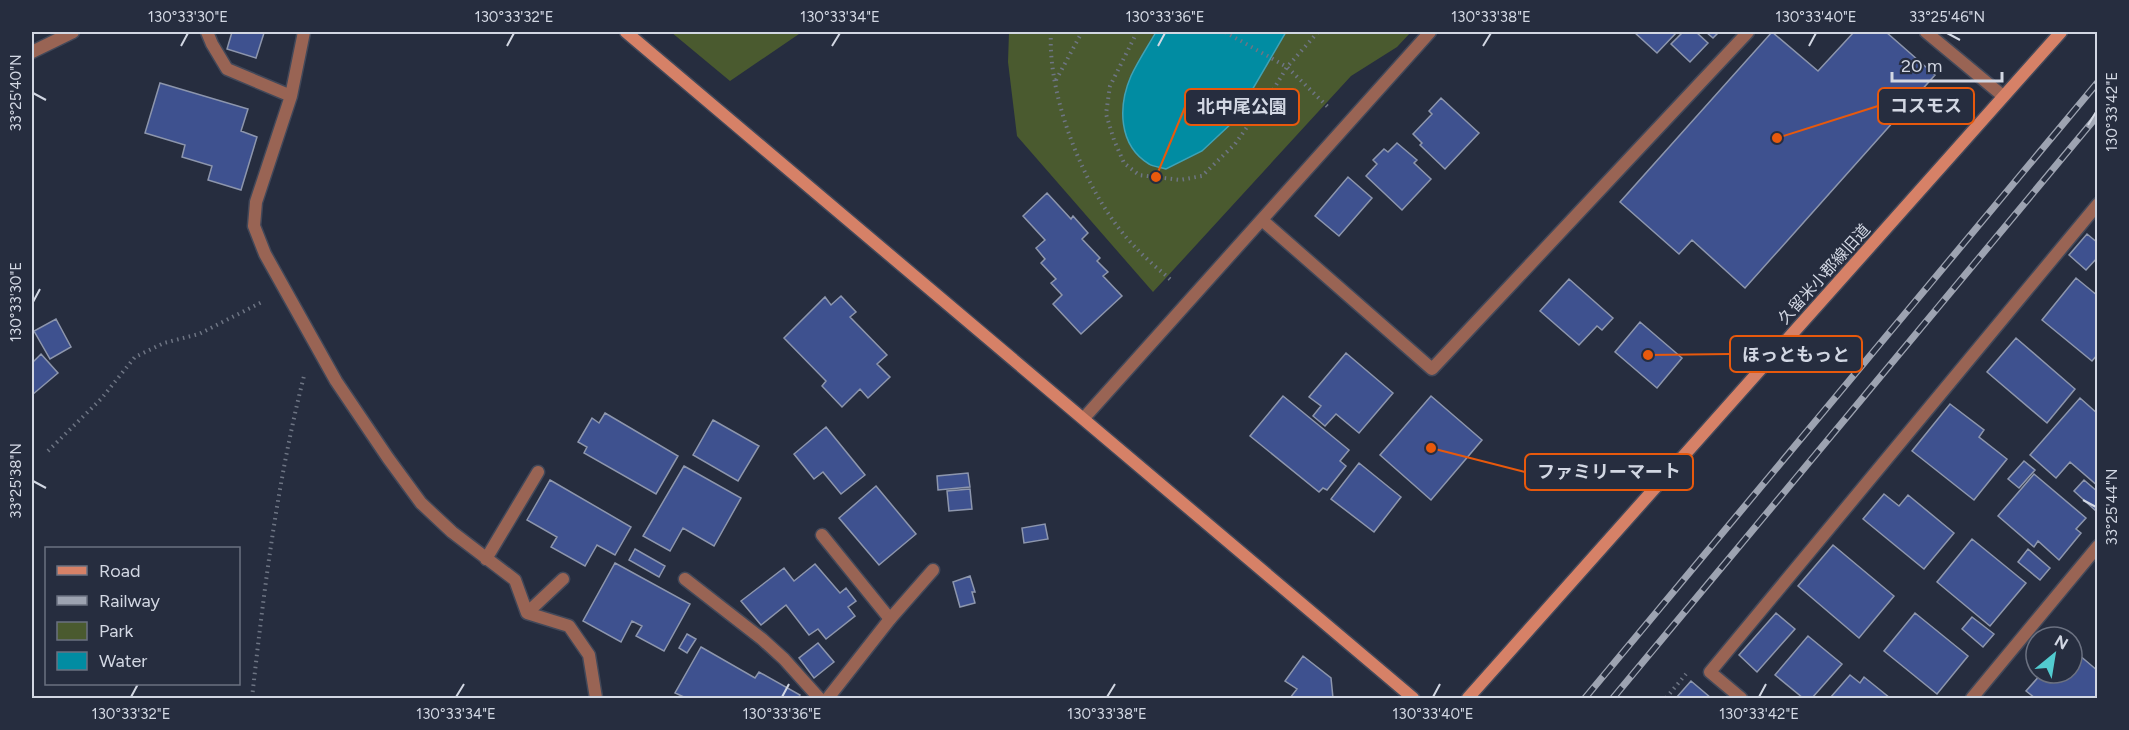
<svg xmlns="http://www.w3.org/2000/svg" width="2129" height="730" font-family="Figtree,'Noto Sans JP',sans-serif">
<rect width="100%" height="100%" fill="#262d3f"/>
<!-- green -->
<path fill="#4a5a2f" d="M671,32H799V34L730,81Z
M1009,32H1411L1397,47L1351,76L1153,292L1017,136L1008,62Z"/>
<!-- water -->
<path fill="#018ca2" stroke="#40a2b6" stroke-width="1.5" d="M1156,32H1286L1234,121L1202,151L1166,169C1161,167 1153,167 1149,164C1118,145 1118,106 1131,76C1138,61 1148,46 1156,32Z"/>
<!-- building -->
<path fill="#3e518f" stroke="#8d96ad" stroke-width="1.5" d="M232,32L264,33L256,58L227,49Z
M1634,32H1677L1657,53Z
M1683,32H1696L1708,43L1690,62L1671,44Z
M1706,32H1719L1713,38Z
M1772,32L1818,71L1854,32H1886L1935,75L1745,288L1692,240L1679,254L1620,202Z
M160,83L248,109L241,131L257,137L241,190L208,180L212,166L182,157L185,145L145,133Z
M1441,98L1479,133L1445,169L1420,145L1422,143L1413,134L1432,114L1429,111Z
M1397,143L1417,160L1414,163L1431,179L1402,210L1366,176L1377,164L1373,160L1384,149L1388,152Z
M1348,177L1372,198L1339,236L1315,216Z
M1047,193L1071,219L1073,216L1088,233L1082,239L1100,258L1097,261L1108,272L1103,276L1122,296L1081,334L1053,304L1062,295L1051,283L1056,279L1041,263L1045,259L1036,248L1045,240L1023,216Z
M2087,234L2098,243V257L2086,270L2069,255Z
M2076,278L2098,296V354L2092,361L2042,320Z
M1569,279L1613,318L1602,330L1597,326L1579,345L1540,311Z
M841,296L856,312L850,317L887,355L877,364L890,377L868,398L860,389L842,407L822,386L826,381L784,338L825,297L831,305Z
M56,319L71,347L50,359L34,331Z
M1640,322L1682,358L1657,388L1615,352Z
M2016,338L2075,389L2047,423L1987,372Z
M1346,353L1393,393L1359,433L1336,414L1325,426L1313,416L1321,406L1309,397Z
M41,354L58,373L32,395V363Z
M1283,396L1349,450L1340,461L1346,466L1327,490L1323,488L1319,492L1250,436Z
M1431,396L1482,440L1431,500L1380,455Z
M2080,398L2098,414V486L2070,462L2056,478L2030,455Z
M1950,404L1984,430L1979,437L2007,459L1974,500L1912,451Z
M605,413L678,456L656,494L584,453L587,447L578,442L592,418L599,423Z
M713,420L759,446L738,481L693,455Z
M826,427L865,475L841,494L823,472L814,479L794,454Z
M2024,461L2035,470L2019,488L2008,479Z
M1359,463L1401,497L1374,532L1331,499Z
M684,466L741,498L714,546L683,528L670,551L643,536Z
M968,473L970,487L938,490L937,476Z
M2034,474L2086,518L2076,529L2081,533L2059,560L2038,541L2034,547L1998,516Z
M550,480L631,527L615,555L597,545L585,566L551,547L557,537L527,520Z
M2084,480L2098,492V509L2096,511L2074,491Z
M876,486L916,534L879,565L839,518Z
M970,489L972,509L949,511L947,491Z
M1884,494L1899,506L1908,495L1954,533L1924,569L1863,519Z
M1045,524L1048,539L1024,543L1022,528Z
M1972,539L2026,583L1990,626L1937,582Z
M1833,545L1894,596L1859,638L1798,586Z
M635,549L665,566L659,577L629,560Z
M2028,549L2050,568L2040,580L2018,562Z
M615,563L690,604L664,651L636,636L642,626L632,621L621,642L583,621Z
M815,564L840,593L846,588L856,601L848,607L855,616L826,639L818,629L809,635L786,605L761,625L741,601L784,568L794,581Z
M970,576L975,592H972L975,603L960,607L953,582Z
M1776,613L1795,629L1757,672L1739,655Z
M1915,613L1968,656L1937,694L1884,651Z
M1972,617L1994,634L1983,647L1962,629Z
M687,634L696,639L687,653L679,648Z
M1808,636L1842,664L1812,698H1803L1775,675Z
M818,643L834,662L814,678L799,658Z
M701,647L755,678L759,672L800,695L798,698H686L675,693Z
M2072,649L2098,671V698H2035L2026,691L2042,673H2072Z
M1303,656L1331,678L1333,698H1290L1297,689L1285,681Z
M1850,675L1860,683L1864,677L1890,698H1830Z
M1691,681L1711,698H1676Z"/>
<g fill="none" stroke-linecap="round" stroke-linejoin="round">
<defs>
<path id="lane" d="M207,32L212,44L227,69L291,96
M304,32L291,96L256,202L254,226L265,254L336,381L388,458L421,503L452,532L515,580L527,613L569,626L589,655L596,698
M32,52L73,32
M822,535L890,619
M486,559L538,472
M685,579L762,639L784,659L819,698
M527,613L563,579"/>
<path id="street" d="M1926,32L2003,96
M1262,220L1432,369L1748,32
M1084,418L1430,32
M828,698L890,619L933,570
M1741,698L1710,672L2098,204
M1972,698L2098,546"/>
<path id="secondary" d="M626,32L1413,698
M1468,698L2061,32"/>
</defs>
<!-- lane casing -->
<use href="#lane" stroke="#424859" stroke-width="15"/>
<!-- street casing -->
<use href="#street" stroke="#424859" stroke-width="15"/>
<!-- secondary casing -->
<use href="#secondary" stroke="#424859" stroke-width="15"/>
<!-- path -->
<path stroke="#6e7584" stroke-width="4" stroke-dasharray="1.5 4.5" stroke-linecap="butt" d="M1051,32C1047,99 1088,200 1136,248C1147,260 1161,271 1173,282
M1137,32L1110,86L1106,114L1114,140L1124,163L1139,175L1180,180L1202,176L1235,144L1270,95L1287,67L1318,32
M1225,32L1287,67L1329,108
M1056,80L1082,32
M48,451L101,399L135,357L164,343L199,334L264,301
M252,698C264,590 277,482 304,376
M1666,698L1686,674"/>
<!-- lane -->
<use href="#lane" stroke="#996454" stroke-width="12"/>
<!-- street -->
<use href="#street" stroke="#996454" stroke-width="12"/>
<!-- secondary -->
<use href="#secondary" stroke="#d68167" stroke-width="12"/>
<defs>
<path id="rail" d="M1585,698L2098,82
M1613,698L2098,115"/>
</defs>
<!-- rail casing -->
<use href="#rail" stroke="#9da3b1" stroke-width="7"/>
<!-- rail -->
<use href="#rail" stroke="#262d3f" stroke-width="4.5" stroke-dasharray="14" stroke-linecap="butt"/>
</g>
<!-- ticks -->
<path fill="none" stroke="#d2d7e3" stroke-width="2" d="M1947,33L1960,40M181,46L188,33M507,46L514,33M832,46L840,33M1158,46L1165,33M1483,46L1491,33M1809,46L1816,33M33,93L46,100M2088,125L2096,112M33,302L40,289M33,481L46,488M2083,500L2096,507M131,697L138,684M456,697L464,684M782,697L789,684M1107,697L1115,684M1433,697L1440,684M1759,697L1766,684"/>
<g text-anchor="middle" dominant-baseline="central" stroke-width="4.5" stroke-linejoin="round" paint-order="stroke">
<!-- street labels -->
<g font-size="16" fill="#d2d7e3" stroke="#262d3f">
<text transform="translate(1824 274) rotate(-48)">久留米小郡線旧道</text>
</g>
</g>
<!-- callouts -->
<path fill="none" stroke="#e8590c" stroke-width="2" d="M1777 138L1878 106M1156 177L1185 107M1648 355L1730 354M1431 448L1525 472"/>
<g fill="#e8590c" stroke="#262d3f" stroke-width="2">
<circle cx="1777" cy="138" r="6"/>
<circle cx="1156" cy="177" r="6"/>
<circle cx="1648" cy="355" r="6"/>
<circle cx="1431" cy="448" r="6"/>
</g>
<g fill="#262d3f" stroke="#e8590c" stroke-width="2">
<rect x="1878" y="88" width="96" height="36" rx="6"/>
<rect x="1185" y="89" width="114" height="36" rx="6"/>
<rect x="1730" y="336" width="132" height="36" rx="6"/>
<rect x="1525" y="454" width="168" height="36" rx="6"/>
</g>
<g font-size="18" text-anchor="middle" font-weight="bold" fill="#d2d7e3">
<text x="1926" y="112">コスモス</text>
<text x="1242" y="113">北中尾公園</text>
<text x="1796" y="361">ほっともっと</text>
<text x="1609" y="478">ファミリーマート</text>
</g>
<!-- border -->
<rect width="2129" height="730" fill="none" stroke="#262d3f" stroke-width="66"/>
<!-- legend -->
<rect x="45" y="547" width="195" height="138" fill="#262d3f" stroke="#6b7181" stroke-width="1.5"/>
<rect x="57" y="566" width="30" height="9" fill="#d68167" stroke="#6b7181" stroke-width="1.5"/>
<text x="99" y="577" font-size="18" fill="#d2d7e3">Road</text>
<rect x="57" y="596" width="30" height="9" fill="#9da3b1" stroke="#6b7181" stroke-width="1.5"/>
<text x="99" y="607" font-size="18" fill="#d2d7e3">Railway</text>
<rect x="57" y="622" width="30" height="18" fill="#4a5a2f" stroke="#6b7181" stroke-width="1.5"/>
<text x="99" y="637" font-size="18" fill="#d2d7e3">Park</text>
<rect x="57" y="652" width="30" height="18" fill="#018ca2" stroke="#6b7181" stroke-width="1.5"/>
<text x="99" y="667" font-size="18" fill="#d2d7e3">Water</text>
<!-- north arrow -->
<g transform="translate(2054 655) rotate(30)"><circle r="28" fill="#262d3f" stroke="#6b7181" stroke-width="1.5"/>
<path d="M0-4.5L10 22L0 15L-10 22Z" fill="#52ccd0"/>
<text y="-9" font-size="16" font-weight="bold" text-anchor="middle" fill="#d2d7e3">N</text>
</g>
<!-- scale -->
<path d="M1892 72v9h110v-9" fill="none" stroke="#d2d7e3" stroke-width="3"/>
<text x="1901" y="72" font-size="18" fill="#d2d7e3" stroke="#262d3f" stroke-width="4.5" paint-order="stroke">20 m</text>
<rect x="33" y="33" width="2063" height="664" fill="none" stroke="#d2d7e3" stroke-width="2"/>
<g font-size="15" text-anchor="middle" fill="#d2d7e3">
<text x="188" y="22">130°33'30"E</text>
<text x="514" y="22">130°33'32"E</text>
<text x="840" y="22">130°33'34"E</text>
<text x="1165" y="22">130°33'36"E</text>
<text x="1491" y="22">130°33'38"E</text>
<text x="1816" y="22">130°33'40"E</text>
<text x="1947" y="22">33°25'46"N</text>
<text transform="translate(16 93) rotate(-90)" y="5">33°25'40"N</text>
<text transform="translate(2112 112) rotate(-90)" y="5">130°33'42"E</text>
<text transform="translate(16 302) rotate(-90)" y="5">130°33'30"E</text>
<text transform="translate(16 481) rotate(-90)" y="5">33°25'38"N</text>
<text transform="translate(2112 507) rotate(-90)" y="5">33°25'44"N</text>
<text x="131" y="719">130°33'32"E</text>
<text x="456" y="719">130°33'34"E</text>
<text x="782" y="719">130°33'36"E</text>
<text x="1107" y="719">130°33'38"E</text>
<text x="1433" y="719">130°33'40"E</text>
<text x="1759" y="719">130°33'42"E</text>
</g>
</svg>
